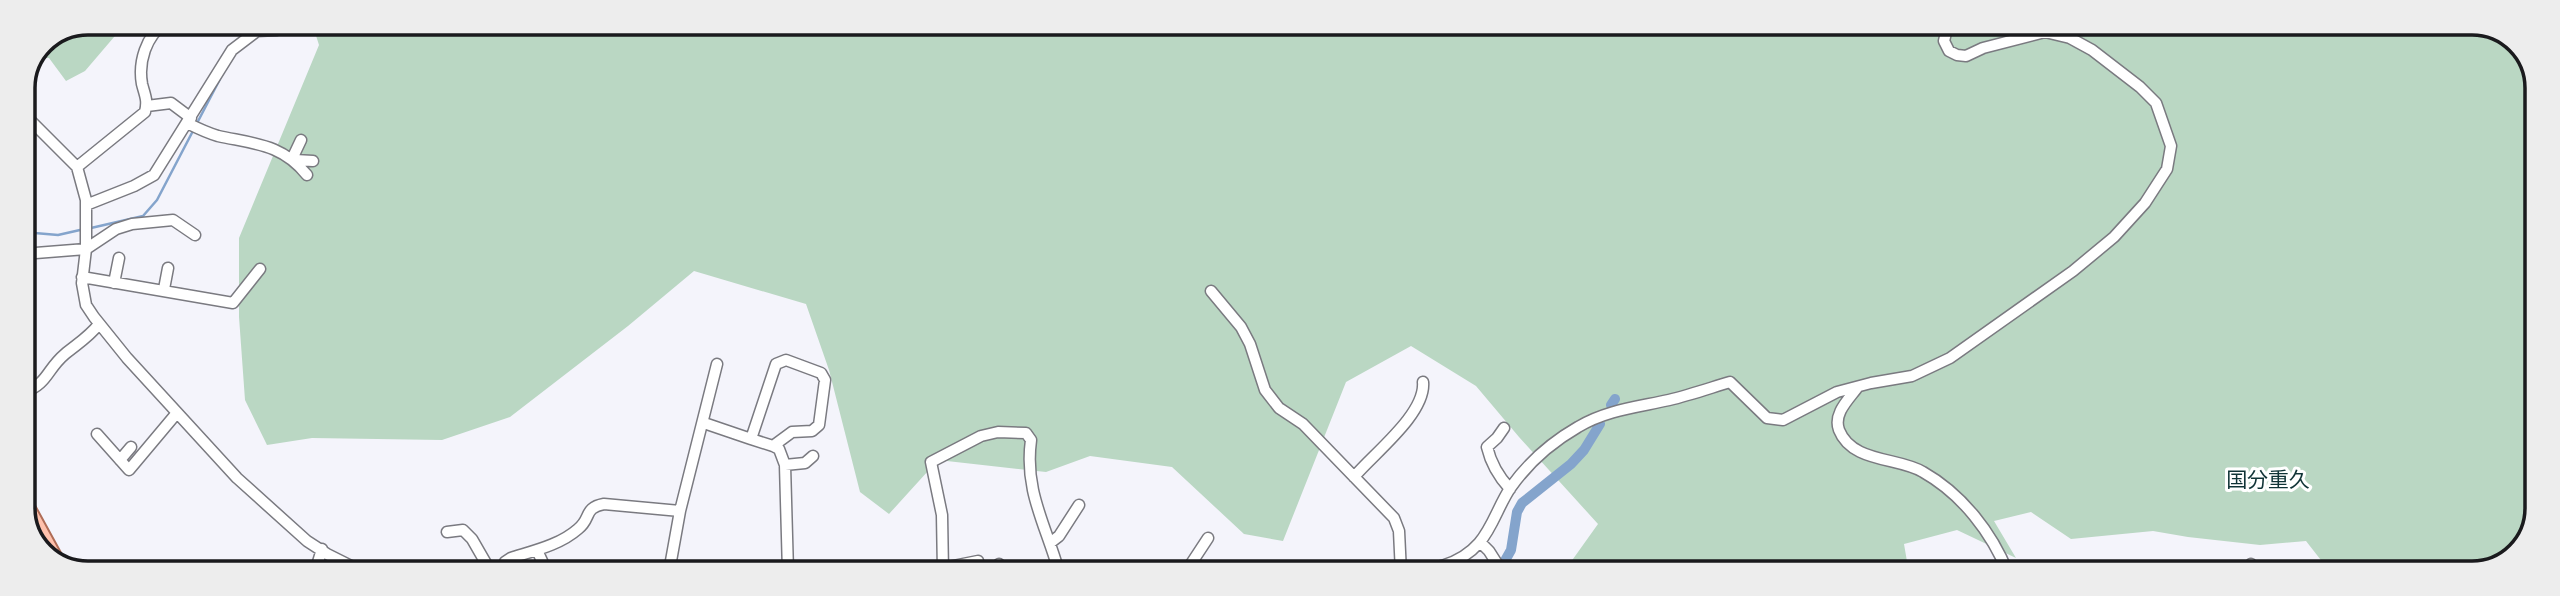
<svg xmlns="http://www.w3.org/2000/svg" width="2560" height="596" font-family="Figtree,'Noto Sans JP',sans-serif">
<rect width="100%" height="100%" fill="#f4f4fb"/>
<!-- green -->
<path fill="#bad7c3" d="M88,23H126L85,71L66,81L49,58H35L42,41Z
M312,23L2485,24L2521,45L2537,80L2536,521L2512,560L2473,573H2331L2306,541L2260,545L2188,537L2153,531L2071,539L2031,512L1994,521L2016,558L1957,530L1904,544L1909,573H1563L1598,524L1519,437L1476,386L1411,346L1346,382L1283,541L1244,534L1172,467L1090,456L1046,472L938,460L889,514L860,492L829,370L806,304L694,271L628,326L510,417L442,440L312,438L267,445L245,400L239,317V238L319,45Z"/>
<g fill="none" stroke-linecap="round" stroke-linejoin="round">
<!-- stream -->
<path stroke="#84a4cc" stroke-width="2.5" d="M91,228L143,216L157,200L220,79
M23,232L58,235L80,230"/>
<!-- canal -->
<path stroke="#84a4cc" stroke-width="10" d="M1611,405L1615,399
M1502,566L1511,550L1517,512L1522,503L1571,464L1584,450L1600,424"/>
<defs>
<path id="street" d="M147,106L171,103L191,118
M23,113L77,167L86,200V249L82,283L86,305L94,317L127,358L237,478L307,541L327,554L363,572
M187,123C197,128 208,133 218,136C255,144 282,144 307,175
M292,159L301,140
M295,160L313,161
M77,167L145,112C148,100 145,96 142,84C138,62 146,36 165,23
M86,205L134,186L154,175L232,50L257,31L277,30
M23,254L86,249L116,229L132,224L173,220L195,235
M82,277L233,303L260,269
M114,283L119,258
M164,289L168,268
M1211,291L1241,327L1250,344L1265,390L1279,408L1303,424L1394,518L1399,531L1401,573
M1857,388C1848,400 1833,414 1839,430C1852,463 1898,457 1923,472C1962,494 1992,533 2008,573
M23,393C49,383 46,370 65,354C77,344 89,337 99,324
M704,423L751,439L776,364L786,360L821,373L825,380L819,425L812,431L792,432L773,446L779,449L785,465L788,572
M1504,428L1497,438L1487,447C1491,464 1498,476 1510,489
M97,434L129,470L176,414
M751,439L773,446
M120,460L131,447
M785,465L805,463L813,456
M1354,477C1373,454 1426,414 1423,382
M447,532L463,530L472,539L491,572
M1480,542L1489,551L1503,573
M1050,543L1059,536L1079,505
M537,550L547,572
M999,564L1002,572
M943,568L978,561
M315,572L322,549
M501,572L505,562L511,558C533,551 560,545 578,529C592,518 583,508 604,504L680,511
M669,572L680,511L717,364
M943,572L942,515L931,462L981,436L998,432L1026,433L1031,440C1024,491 1046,525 1059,572
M1402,572C1430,570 1459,566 1479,543C1493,527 1499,504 1511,487C1528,463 1552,442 1578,427C1606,410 1638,407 1669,400C1690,395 1710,388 1730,382L1767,418L1783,420L1837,392L1871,383L1912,376L1950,358L2073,271L2114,237L2145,203L2167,169L2171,146L2156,103L2140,87L2092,50L2070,38L2045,32L1983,48L1966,56L1957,55L1949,51L1944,41L1948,24
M1185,573L1208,538
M2249,573L2251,564"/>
<path id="primary" d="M23,500L57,562"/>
</defs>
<!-- street casing -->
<use href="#street" stroke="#7a7a80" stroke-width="13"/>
<!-- primary casing -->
<use href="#primary" stroke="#af6c56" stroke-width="18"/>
<!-- street -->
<use href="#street" stroke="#fff" stroke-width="10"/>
<!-- primary -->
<use href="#primary" stroke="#ffc1ac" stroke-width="14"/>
</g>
<g text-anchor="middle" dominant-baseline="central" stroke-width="6" stroke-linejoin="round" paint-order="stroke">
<!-- quarter labels -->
<g font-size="21" fill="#103336" stroke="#fff">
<text x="2268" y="479">国分重久</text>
</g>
</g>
<!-- crop -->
<path d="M0 0H2560V596H0ZM88 35H2472A53 53 0 0 1 2525 88V508A53 53 0 0 1 2472 561H88A53 53 0 0 1 35 508V88A53 53 0 0 1 88 35Z" fill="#ededed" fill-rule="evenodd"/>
<path fill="none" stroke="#1a1a1d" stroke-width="3.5" d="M88 35H2472A53 53 0 0 1 2525 88V508A53 53 0 0 1 2472 561H88A53 53 0 0 1 35 508V88A53 53 0 0 1 88 35Z"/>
</svg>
